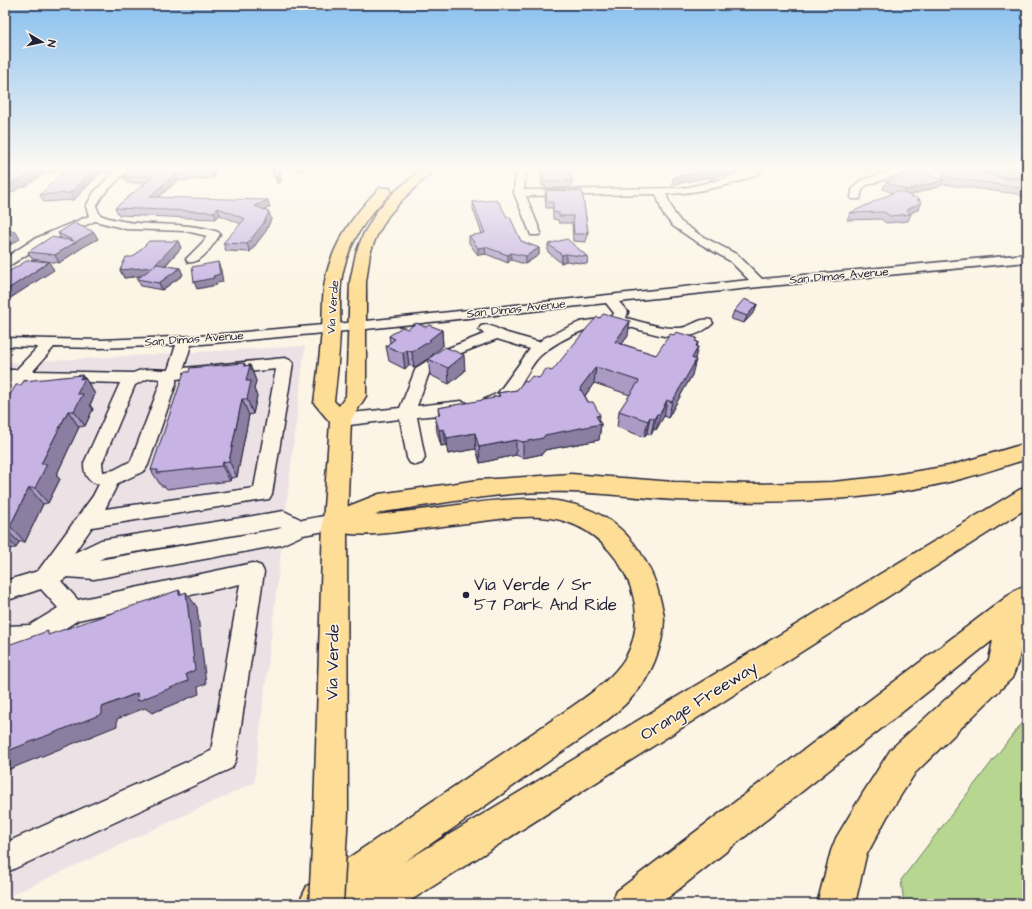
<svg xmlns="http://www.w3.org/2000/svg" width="1032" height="909" font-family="'Architects Daughter',sans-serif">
<rect width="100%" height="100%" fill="#fcf5e5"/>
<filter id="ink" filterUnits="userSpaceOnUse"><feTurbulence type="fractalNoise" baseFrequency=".025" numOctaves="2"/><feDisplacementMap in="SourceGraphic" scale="8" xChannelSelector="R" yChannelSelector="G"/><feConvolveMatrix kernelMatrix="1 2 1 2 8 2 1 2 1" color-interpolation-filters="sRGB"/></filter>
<g filter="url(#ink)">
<!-- built -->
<path fill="#ece2e5" d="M305,346L254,783L5,898V363Z"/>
<!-- green -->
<path fill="#b7d68f" stroke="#6c7c65" d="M1027,716V904H904L901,880Z"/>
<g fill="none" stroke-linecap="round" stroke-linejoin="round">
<defs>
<path id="minor" d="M5,168H135L133,170L127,171L103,195L96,206L100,215C138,230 179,219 218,232L220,234C214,244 201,265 188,262L186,259L203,242L207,236L186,231L126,229L95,221L42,245L9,266L5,267V258L34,239L89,216L86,206L95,191L115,171L5,172Z
M516,168H526L524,190L684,188L719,180L752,168H765C750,184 688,194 666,194L674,213L681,222L700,235L738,255L762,279L1027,254V262L759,287L619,302L628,312L626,318C644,322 660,329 679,328C690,328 699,317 711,320L713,323C710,327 705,329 701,332C674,345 647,330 621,325C614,324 594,327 587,329C571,335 553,344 540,356C523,372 513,416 483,408L481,404L483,400L498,393L530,349L497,339L456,355L429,373L417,406L461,401L467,403L469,407L467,411L461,413L417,417L425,458L422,463L416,465L410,463L407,458L400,419L341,426L335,424L332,420L335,416L341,414L400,408L416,368L446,349L484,334L479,329L481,326L486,325L491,326L507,333L539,342L544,338L580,322L612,317L614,313L606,303L357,330L191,345L184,368L285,358L290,360L293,363L272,494L269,499L92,527L74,553L101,540L284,511L302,520L335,514L342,516L345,522L342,528L303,535L281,545L94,579L67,577L61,581L78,600L253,563L261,566L264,572L236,759L232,768L5,873V843L211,751L240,584L78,620L41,644L33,647L5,648V626L30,625L58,608L41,589L5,601V581L38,571L93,496L99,484C87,481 84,475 84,463L120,383L24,380L11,402L5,403V385L8,380H5V370H16L38,347L5,346V338L100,340L199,336L357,322L749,280L730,261L692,239L673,226L663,214L656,194L526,196L541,233L539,235H531L514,193ZM176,345L168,370C155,370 145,367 133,373L33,371L54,347L100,348ZM276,369L254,488L105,509L118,483L140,473L145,470L148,465L176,384V379ZM152,378L160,379V384L131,461L114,470L103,472L102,463L135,385L147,379ZM282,527L278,529L99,560L105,557Z
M899,168H915L913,170L867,185L862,190L860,199H852L851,197L852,190L859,181Z"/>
<path id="major" d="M423,168H436L401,201L388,216L377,235L370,253L366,282V396L351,420L347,522L348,811L343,823L331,828L319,823L314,811L323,522L330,422L314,403C317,379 320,354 322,330C323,314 322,297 325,281C332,245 354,213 380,188H390L391,191L390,194C365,217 345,249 341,283C339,299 341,315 340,332C339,355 337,378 334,401L339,406L346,396L350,282L356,253L363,235L377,211L391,195Z"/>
<path id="highway" d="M1027,443V459C1001,467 975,476 949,482C859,503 767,504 675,500C641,498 606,493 571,492C508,490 444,503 383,512L375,515C405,512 435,508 465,504C529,496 599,490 640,552C648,565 656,580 659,595C661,603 664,612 664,620C663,646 651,677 633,696C611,721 580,739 553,758C503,793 454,828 404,862L1019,490L1027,487V508L405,904H352L355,897L345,904H303L301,899L307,886L573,706C593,692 613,678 626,657C654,606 619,539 567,522C543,514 516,517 491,520C467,523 443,526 419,529C389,533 356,539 326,529L323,522L326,515L379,494L479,480L571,474L674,482L754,484L832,482L881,477L949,466Z
M1027,585C1027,614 1024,651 1012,678L915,773L887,817L866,856L855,904H817L831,851L836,838L863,793L891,749L989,660L993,640L660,904H611L617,891L1017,589Z"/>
</defs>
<!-- minor casing -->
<use href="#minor" stroke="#22223b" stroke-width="3"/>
<!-- major casing -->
<use href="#major" stroke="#22223b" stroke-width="3"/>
<!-- highway casing -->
<use href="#highway" stroke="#22223b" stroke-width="3"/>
<!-- minor -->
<use href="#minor" fill="#fcf5e5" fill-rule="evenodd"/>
<!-- major -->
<use href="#major" fill="#fedd96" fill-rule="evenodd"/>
<!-- highway -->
<use href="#highway" fill="#fedd96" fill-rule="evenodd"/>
<defs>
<path id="major-bridge" d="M326,904L331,811"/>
</defs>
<!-- major-bridge casing -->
<use href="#major-bridge" stroke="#22223b" stroke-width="37" stroke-linecap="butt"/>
<!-- major-bridge -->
<use href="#major-bridge" stroke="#fedd96" stroke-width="34"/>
</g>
<!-- wall -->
<path fill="#ab9bc4" stroke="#22223b" d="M215,168L214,178L177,181L159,197L270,207L264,210L269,212L271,219L266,231L250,252L226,251L223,243L241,224L220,215L216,219L119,215L115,208L146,183H127L124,177Z
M271,168H280L281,182L277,183Z
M541,168H570L572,181L571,188H545V186H542Z
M858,168H880L869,173Z
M941,168H962L1008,179H1027V201L1018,194L942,184V183L941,186L910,195L919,201V209L910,213L911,214L908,221L886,223L881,219L847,220L850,213L893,193L883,189L886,182L942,179Z
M969,168H1027V178L1005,177Z
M100,173L74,200L44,202L40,195Z
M546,190L582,191L588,232L587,239H586V242L573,241L572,223H559L558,220L553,219V208H546L545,197Z
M473,202H497L521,241L539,248V255L525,264L511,260L508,263L486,254L478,255L469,243V236L482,234L473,209Z
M58,233L98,239L83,247L59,263L32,259L28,252L61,239Z
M178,241L181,248L165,266L180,268L183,275L162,290L141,286L137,279L141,276L124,278L120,270L133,257Z
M548,244L588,257L587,264L566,261L561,263L548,252Z
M757,304L755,311L744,323L731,319L734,311Z
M426,327L442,330L443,346L432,355V356L414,368L409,365L405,369L389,361L386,346L390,343L389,336L408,329Z
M628,336L622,344L656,355L696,341L698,342L692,375L668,418L664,416L656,430L654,429L651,435L647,433L644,437L617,427L619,411L630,395L594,383L585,396L601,424L599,440L545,450L542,454L523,458L516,455L480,463L476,449L448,454L446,445L441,446L437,432L435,416L439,415L438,408L493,399V397L499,396L498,393L517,390L527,382L539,378Z
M428,359L465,371L449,384L430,375Z
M244,363L246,366L250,365L256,381L254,389L257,396L253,414L249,415L237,477L231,478L230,481L167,489L164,486H161L151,470Z
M82,375L84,378H85L95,394L90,405L93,409L85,426L79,427L56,476L60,479L48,503L43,504L25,542H19L16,548L5,549V403Z"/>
<!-- shaded-wall -->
<path fill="#8b7ea0" stroke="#22223b" d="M40,168H43L45,173L26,186L19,188L5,197V188L15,181Z
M95,168H98L100,173L74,200L70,193Z
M212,168H215L214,178L211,172Z
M278,168H280L281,182L277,183L276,177Z
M299,168H314L299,171Z
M721,168H735V172L719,175L712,180L709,181L710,177L672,185L673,178Z
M871,168H880L869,173Z
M175,174L177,181L152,203L149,197Z
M944,180L941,186L903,197L906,190Z
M920,199L918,204L922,202L919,209L908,215L906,210L917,200Z
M268,200L270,207L257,213L255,206Z
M218,208L220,215L216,219L214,212Z
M269,212L271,219L266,231L250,252L247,244Z
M16,232L20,239L5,248V238Z
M94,232L98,239L83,247L59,263L55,255L79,240Z
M178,241L181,248L157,274L124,278L120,270Z
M485,247L486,254L478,255V248Z
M539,248V255L525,264L526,256Z
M511,253V260L508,263V255Z
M566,254V261L561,263L562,255Z
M49,262L54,270L6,301L5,299V291Z
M218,262L221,270L223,282L216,283L217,285L197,289L194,282L213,276Z
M180,268L183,275L162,290L159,283Z
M757,304L755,311L744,323L747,316Z
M630,321L628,336L612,357L615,342Z
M442,330L443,346L432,355V356L414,368L412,352Z
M698,342L696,351L698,347L694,363L696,360L692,375L668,418L672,402L696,346Z
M407,350L409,365L405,369L403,353Z
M464,355L465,371L449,384L448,368Z
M244,363L248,372L250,365L256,381L254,389L257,396L253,414L247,399L246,381L244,366Z
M596,367L594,383L579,404L580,388Z
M82,375L84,379L85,378L95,394L90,405L93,409L85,426L74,411L80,379Z
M242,399L249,415L237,477L229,461Z
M667,400L664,416L656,430L660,414Z
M68,411L79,427L56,476L60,479L48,503L35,488L41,464Z
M657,414L654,429L651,435L654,419Z
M600,415L599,424H601L599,440L545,450L542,454L523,458V442Z
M650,417L647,433L644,437L648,421Z
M444,429L446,445L441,446L439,430Z
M475,433L476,449L448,454L447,438Z
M516,440V455L480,463L479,447Z
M223,462L231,478L230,481L222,466Z
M29,488L43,504L25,542L10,526Z
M5,529L19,542L16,548L5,536Z
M179,590L187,601L186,592L197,607L206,684L198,687L199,694L152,713L145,708L117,719V726L5,771V752L102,707L186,674Z"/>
<!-- building -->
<path fill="#c7b4e4" stroke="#22223b" d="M5,168H40L22,179L15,181L5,188Z
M67,168H95L70,193L40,195Z
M131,168H212L211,172L175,174L149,197L268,200L255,206L269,212L263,224L247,244L223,243L245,219L218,208L214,212L115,208L154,176L124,177Z
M272,168H278L279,176L276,177Z
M542,168H570L572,181L545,182V180L542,179Z
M688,168H721L714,173L710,174L712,170L673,178Z
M945,168H962L1008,179H1027V192L1022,188L946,177Z
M1001,168H1027V171L1009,170Z
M921,172L944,180L906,190L886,182L913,175Z
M546,190L582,191L588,232H586L587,234H574L573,216H559V213L553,212V202H547Z
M897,191L920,199L917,200L922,202L906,210L911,214L890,216L884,212L850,213Z
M496,200L497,202H499L507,217H510L521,241L539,248L526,256L511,253L508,255L485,247L478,248L469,236L485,233L473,202Z
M74,223L94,232L79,240L55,255L28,252L51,237L74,241L58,233Z
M5,230L16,232L5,238Z
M567,239L588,257L566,254L562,255L548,244Z
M149,241H178L153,267L120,270L126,257H133Z
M28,260L49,262L5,291V274Z
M218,262L220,274L213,276L214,278L194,282L192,267Z
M157,264L180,268L159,283L137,279Z
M744,299L757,304L747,316L734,311Z
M603,314L630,321L615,342L656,355L670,334L674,335L676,332L697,338L695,341L698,342L696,346L698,347L692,358L696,360L672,402L667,400L660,414H657L654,419L650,417L648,421L619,411L639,381L596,367L580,388L588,402H593L600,415L596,416L601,424L545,435L543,438L523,442L516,440L479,447L475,433L447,438L444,429L439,430L435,416L440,415L438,408L494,398L493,397L500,396L498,393L517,390L524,381L527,382L532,376L539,378L546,369L552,371L587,328L597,317L600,318Z
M416,323L426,327L429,325L442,330L429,340L430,341L412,352L407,350L403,353L386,346L395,339L389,336L402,327L408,329Z
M445,347L464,355L448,368L428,359Z
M244,363V366L250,365L246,381H251L247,399H242L229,461L223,462L222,466L157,473L158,470H151L184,372H189L190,368Z
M82,375L80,379L85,378L77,394H83L74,411H68L41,464H47L35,488H29L10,526L5,527V403L16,385H21L24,381Z
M179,590V595L186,592L195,670L186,674L188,681L138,701L137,693L102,707V714L5,752V646L48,631V635Z"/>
</g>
<!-- sky -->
<linearGradient id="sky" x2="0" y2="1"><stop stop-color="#89c0ef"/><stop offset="0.57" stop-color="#fefaf3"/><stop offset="1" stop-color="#fefaf3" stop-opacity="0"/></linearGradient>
<rect width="1032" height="295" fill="url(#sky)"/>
<!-- markers -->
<circle fill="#22223b" stroke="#fcf5e5" stroke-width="1.5" cx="466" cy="595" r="4"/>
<g text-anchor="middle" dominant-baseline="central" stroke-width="3" stroke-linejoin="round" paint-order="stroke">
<!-- far-street labels -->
<g font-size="12" fill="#22223b" stroke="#fcf5e5">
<text transform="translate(839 276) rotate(-5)">San Dimas Avenue</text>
<text transform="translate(333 307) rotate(-86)">Via Verde</text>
<text transform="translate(516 309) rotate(-6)">San Dimas Avenue</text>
<text transform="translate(194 339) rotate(-4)">San Dimas Avenue</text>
</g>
<!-- near-poi labels -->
<g font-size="17" fill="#22223b" stroke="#fcf5e5" text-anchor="start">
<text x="474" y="585">Via Verde / Sr<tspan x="474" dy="20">57 Park And Ride</tspan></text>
</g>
<!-- near-street labels -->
<g font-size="17" fill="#22223b" stroke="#fcf5e5">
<text transform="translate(333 662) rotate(-89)">Via Verde</text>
<text transform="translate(699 701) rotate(-32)">Orange Freeway</text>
</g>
</g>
<!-- margin -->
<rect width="1032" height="909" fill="none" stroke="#fcf5e5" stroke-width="20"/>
<rect x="10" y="10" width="1012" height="889" fill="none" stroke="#22223b" stroke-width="1.5" filter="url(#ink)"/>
<!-- north arrow -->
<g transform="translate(42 42) rotate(99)" stroke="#fcf5e5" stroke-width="3" paint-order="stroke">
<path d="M0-3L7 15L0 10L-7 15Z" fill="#22223b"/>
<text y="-6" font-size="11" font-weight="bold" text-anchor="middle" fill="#22223b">N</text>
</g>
</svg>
